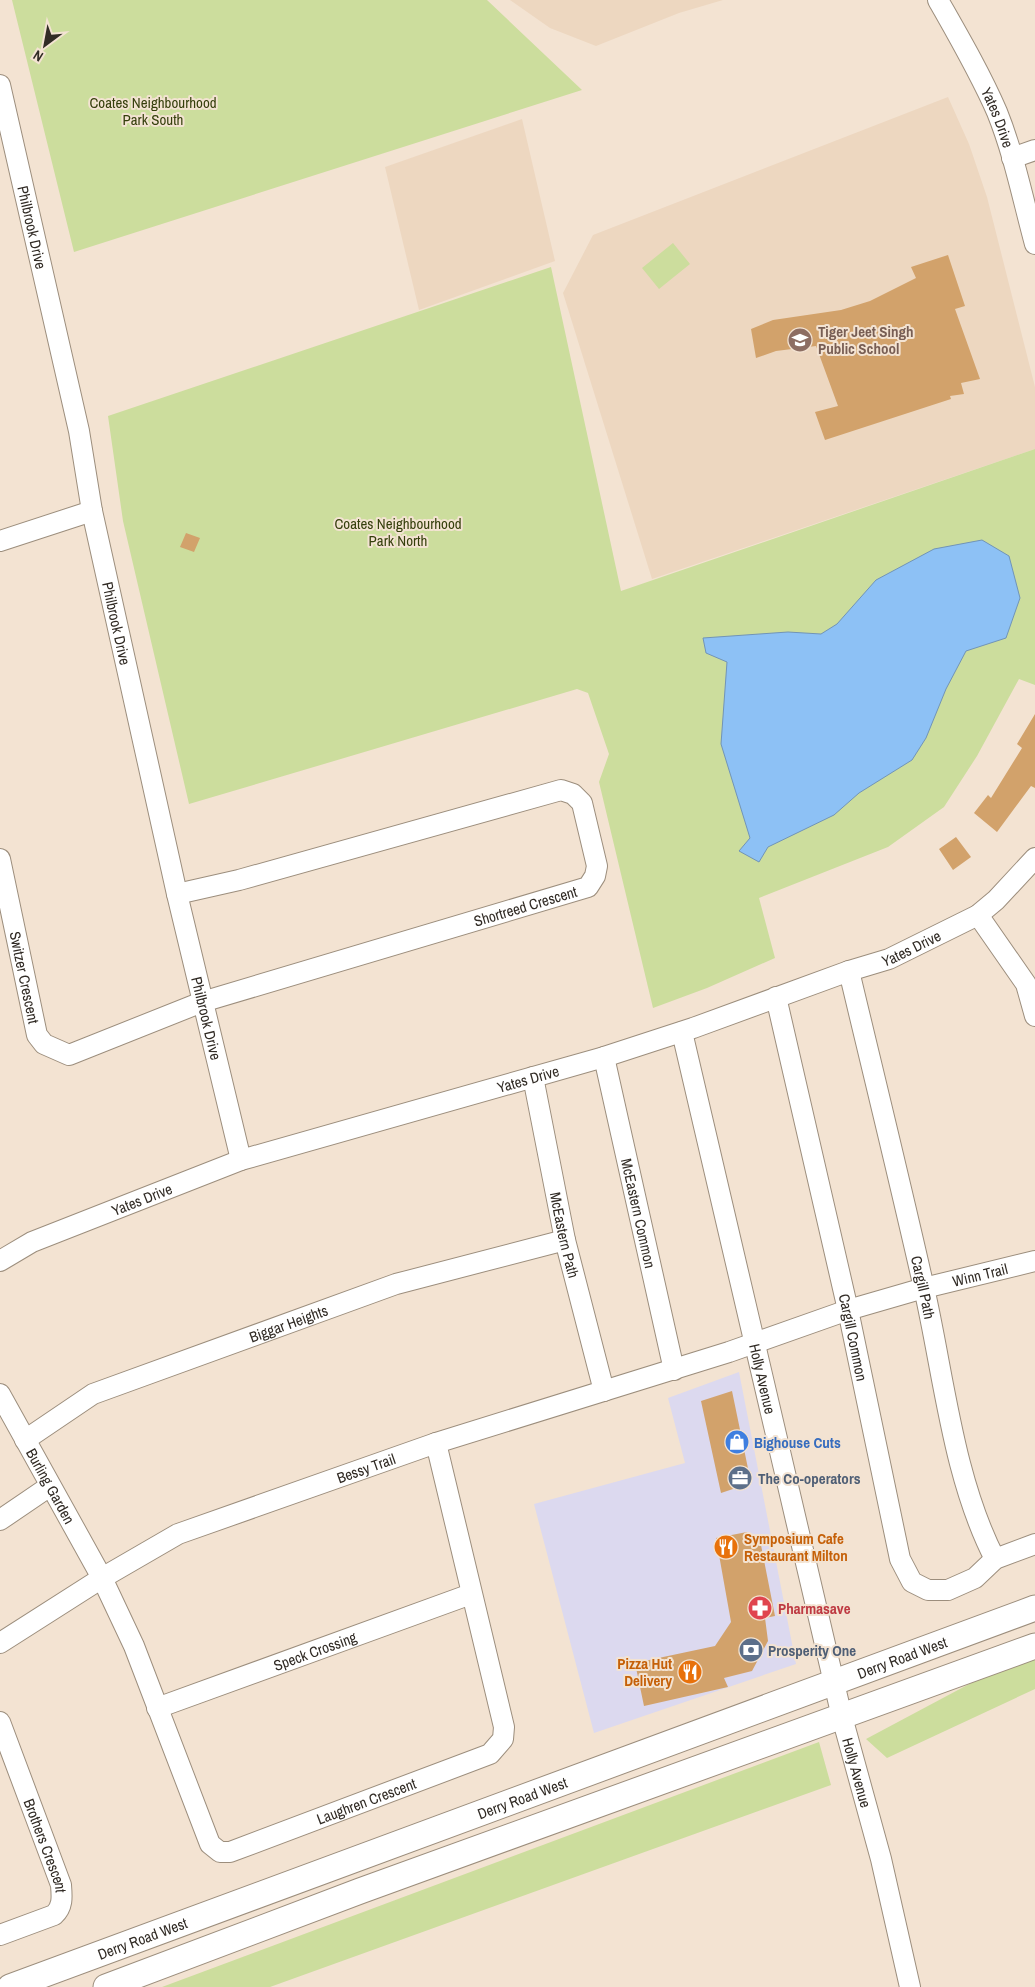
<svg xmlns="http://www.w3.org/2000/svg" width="1035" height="1987" font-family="'Archivo Narrow',sans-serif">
<rect width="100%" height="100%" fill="#f3e3d2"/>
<!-- commercial -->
<path fill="#dcd9ef" d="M739,1372L796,1664L594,1733L534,1504L685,1463L668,1398Z"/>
<!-- built -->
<path fill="#edd7c0" d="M510,0H723L679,13L596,46L550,28Z
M948,97L969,144L987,197L1035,387V449L652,579L563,293L593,235Z
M522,119L555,261L419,310L385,167Z"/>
<!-- green -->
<path fill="#ccdd9d" d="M12,0H487L582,90L74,252Z
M673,243L690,264L659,289L642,268Z
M551,267L621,591L1035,449V685L1019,679L977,756L944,807L888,847L759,898L775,958L707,988L653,1008L599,782L609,754L588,693L577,689L189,804L123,521L108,416Z
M1035,1649V1689L887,1758L866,1739Z
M819,1742L831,1785L270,1987H162Z"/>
<!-- water -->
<path fill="#8dc1f5" stroke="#7194b7" d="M982,540L1009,556L1020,598L1006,638L966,651L946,689L926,738L912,760L859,793L834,815L768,847L759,862L739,851L750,838L721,744L727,662L706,653L703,638L788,632L821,634L837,624L876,580L934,549Z"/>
<!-- building -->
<path fill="#d2a26b" d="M948,255L965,306L955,309L980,379L961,383L964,394L950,396L951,399L825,440L815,412L838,406L816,346L776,351L756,358L751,329L773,320L841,310L870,301L916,278L911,267Z
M186,533L200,538L194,552L180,547Z
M1035,714V788L1031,786L997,832L974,813L988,795L991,798L1022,748L1017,744Z
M956,837L971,857L953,870L939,849Z
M732,1391L751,1483L721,1493L701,1401Z
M747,1532L750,1542L760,1540L775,1616L765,1618L768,1641L752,1671L724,1678L728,1687L644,1706L635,1663L715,1646L731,1622L716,1538Z"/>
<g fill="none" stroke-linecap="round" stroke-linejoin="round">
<defs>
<g id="minor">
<path id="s1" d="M938,0C959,37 980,73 997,112C1014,154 1023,200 1035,244"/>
<path id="s2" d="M0,85L79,431L92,511L177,894L241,1160"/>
<path d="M1012,158L1035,150"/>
<path d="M0,541L92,511"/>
<path id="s3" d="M0,859L37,1035L44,1044L69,1055L202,1002L588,887L595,876L597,866L582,803L573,794L561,790L239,880L177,894"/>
<path d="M978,915L1026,984L1035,1016"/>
<path id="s4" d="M849,971C874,1076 900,1182 924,1288C944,1376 953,1478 995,1559"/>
<path id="s5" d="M776,997L848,1310L900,1559L912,1582L928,1590H948L975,1578L995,1559L1035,1544"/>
<path id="s6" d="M682,1032L842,1717L881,1859L910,1987"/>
<path id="s7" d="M604,1057L674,1370"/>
<path id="s8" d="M533,1077L565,1240L604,1391"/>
<path id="s9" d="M0,1261L32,1242L241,1160L604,1057L693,1028L849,971L889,959L978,915L996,900L1035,858"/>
<path id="s10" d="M0,1394L102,1578L134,1646L210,1844L220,1852H230L490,1754L503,1739L504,1727L436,1443"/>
<path id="s11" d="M25,1440L93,1394L396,1284L565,1240"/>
<path d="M0,1520L50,1486"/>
<path id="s12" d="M0,1643L102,1578L178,1534L436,1443L729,1352L848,1310L924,1288L1035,1261"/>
<path id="s13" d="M157,1708L471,1594"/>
<path id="s14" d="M0,1722L61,1885C62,1897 63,1907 54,1915L0,1935"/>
</g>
<g id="major">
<path id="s15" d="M10,1987L1035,1608"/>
<path d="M106,1987L360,1891L1035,1646"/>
</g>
</defs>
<!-- minor casing -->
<use href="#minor" stroke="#9c8e7d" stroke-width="22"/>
<!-- major casing -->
<use href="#major" stroke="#9c8e7d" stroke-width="27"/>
<!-- minor -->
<use href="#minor" stroke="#fff" stroke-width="20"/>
<!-- major -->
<use href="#major" stroke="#fff" stroke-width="25"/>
</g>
<!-- icons -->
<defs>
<symbol id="school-disc" viewBox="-11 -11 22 22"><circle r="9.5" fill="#8d6e63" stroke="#f3e3d2"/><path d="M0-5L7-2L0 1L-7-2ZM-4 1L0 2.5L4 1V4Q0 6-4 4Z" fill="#fff"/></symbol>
<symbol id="shop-disc" viewBox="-11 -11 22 22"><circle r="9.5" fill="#3f7fe0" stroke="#f3e3d2"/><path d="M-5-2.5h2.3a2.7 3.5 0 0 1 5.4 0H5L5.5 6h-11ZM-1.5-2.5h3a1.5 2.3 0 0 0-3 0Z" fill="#fff"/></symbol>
<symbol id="office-disc" viewBox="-11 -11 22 22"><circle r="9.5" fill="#5c6f8a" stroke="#f3e3d2"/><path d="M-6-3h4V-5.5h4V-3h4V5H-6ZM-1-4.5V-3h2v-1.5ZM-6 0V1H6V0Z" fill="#fff"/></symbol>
<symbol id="restaurant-disc" viewBox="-11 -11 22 22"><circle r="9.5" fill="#e8710a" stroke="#f3e3d2"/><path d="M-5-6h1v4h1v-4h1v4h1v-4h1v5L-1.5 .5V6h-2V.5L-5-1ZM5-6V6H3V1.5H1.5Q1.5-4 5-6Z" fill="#fff"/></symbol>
<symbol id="pharmacy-disc" viewBox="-11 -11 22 22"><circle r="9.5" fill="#e0444e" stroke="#f3e3d2"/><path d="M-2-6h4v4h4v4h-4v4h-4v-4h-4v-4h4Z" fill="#fff"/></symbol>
<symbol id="bank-disc" viewBox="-11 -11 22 22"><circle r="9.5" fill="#5c6f8a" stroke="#f3e3d2"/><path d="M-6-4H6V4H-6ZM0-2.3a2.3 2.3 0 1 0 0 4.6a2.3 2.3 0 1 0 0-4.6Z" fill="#fff"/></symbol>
</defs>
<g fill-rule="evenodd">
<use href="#school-disc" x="786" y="326" width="28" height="28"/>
<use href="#shop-disc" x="723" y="1428" width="28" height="28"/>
<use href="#office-disc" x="726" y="1464" width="28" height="28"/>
<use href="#restaurant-disc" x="712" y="1533" width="28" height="28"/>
<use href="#pharmacy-disc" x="746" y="1594" width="28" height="28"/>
<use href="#bank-disc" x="737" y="1636" width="28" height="28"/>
<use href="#restaurant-disc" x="676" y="1658" width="28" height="28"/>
</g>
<g text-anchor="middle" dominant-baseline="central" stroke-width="4" stroke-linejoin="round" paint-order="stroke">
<!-- park labels -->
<g font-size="15" fill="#353f0c" stroke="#f3e3d2">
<text x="153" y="102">Coates Neighbourhood<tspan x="153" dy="17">Park South</tspan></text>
<text x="398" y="523">Coates Neighbourhood<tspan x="398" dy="17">Park North</tspan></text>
</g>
<!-- street labels -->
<g font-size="15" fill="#312b25" stroke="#f3e3d2">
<text stroke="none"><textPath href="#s1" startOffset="132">Yates Drive</textPath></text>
<text stroke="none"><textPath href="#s2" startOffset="146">Philbrook Drive</textPath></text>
<text stroke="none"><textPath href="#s2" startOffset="551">Philbrook Drive</textPath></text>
<text stroke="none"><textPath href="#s3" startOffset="699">Shortreed Crescent</textPath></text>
<text stroke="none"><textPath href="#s9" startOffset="965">Yates Drive</textPath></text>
<text stroke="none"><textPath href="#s3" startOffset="121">Switzer Crescent</textPath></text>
<text stroke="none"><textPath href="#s2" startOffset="956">Philbrook Drive</textPath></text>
<text stroke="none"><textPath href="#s9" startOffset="560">Yates Drive</textPath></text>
<text stroke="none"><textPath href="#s9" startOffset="155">Yates Drive</textPath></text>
<text stroke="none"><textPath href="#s7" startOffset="160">McEastern Common</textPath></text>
<text stroke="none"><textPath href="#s8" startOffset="161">McEastern Path</textPath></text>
<text stroke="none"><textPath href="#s12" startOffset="1052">Winn Trail</textPath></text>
<text stroke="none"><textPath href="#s4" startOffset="325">Cargill Path</textPath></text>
<text stroke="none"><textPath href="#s11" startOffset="290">Biggar Heights</textPath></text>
<text stroke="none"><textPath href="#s5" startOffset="349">Cargill Common</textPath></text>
<text stroke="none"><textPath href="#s6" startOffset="356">Holly Avenue</textPath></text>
<text stroke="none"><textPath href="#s12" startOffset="408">Bessy Trail</textPath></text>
<text stroke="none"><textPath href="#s10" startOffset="105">Burling Garden</textPath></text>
<text stroke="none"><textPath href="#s13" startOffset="168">Speck Crossing</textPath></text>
<text stroke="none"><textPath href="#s15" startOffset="951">Derry Road West</textPath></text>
<text stroke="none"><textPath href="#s6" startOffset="761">Holly Avenue</textPath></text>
<text stroke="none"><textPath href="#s15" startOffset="546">Derry Road West</textPath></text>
<text stroke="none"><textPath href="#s10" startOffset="666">Laughren Crescent</textPath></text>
<text stroke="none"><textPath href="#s14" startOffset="132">Brothers Crescent</textPath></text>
<text stroke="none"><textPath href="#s15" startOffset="141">Derry Road West</textPath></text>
</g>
<!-- education labels -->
<g font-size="15" font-weight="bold" fill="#785e54" stroke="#f3e3d2" text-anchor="start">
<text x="818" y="331">Tiger Jeet Singh<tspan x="818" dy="17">Public School</tspan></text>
</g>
<!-- shop labels -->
<g font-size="15" font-weight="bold" fill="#366cbe" stroke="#f3e3d2" text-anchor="start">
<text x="754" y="1442">Bighouse Cuts</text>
</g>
<!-- service labels -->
<g font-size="15" font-weight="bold" fill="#4e5e75" stroke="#f3e3d2" text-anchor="start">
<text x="758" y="1478">The Co-operators</text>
<text x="768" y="1650">Prosperity One</text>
</g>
<!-- food labels -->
<g font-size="15" font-weight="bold" fill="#c56008" stroke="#f3e3d2" text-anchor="start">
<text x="744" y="1538">Symposium Cafe<tspan x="744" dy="17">Restaurant Milton</tspan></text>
<text x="672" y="1663" text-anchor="end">Pizza Hut<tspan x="672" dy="17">Delivery</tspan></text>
</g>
<!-- health labels -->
<g font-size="15" font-weight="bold" fill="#be3a42" stroke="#f3e3d2" text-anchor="start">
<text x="778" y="1608">Pharmasave</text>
</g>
</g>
<!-- north arrow -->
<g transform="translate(45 45) rotate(212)" stroke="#f3e3d2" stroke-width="4" paint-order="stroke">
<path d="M0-4L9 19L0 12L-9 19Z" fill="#312b25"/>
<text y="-8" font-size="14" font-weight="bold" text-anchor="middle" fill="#312b25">N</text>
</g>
</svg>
